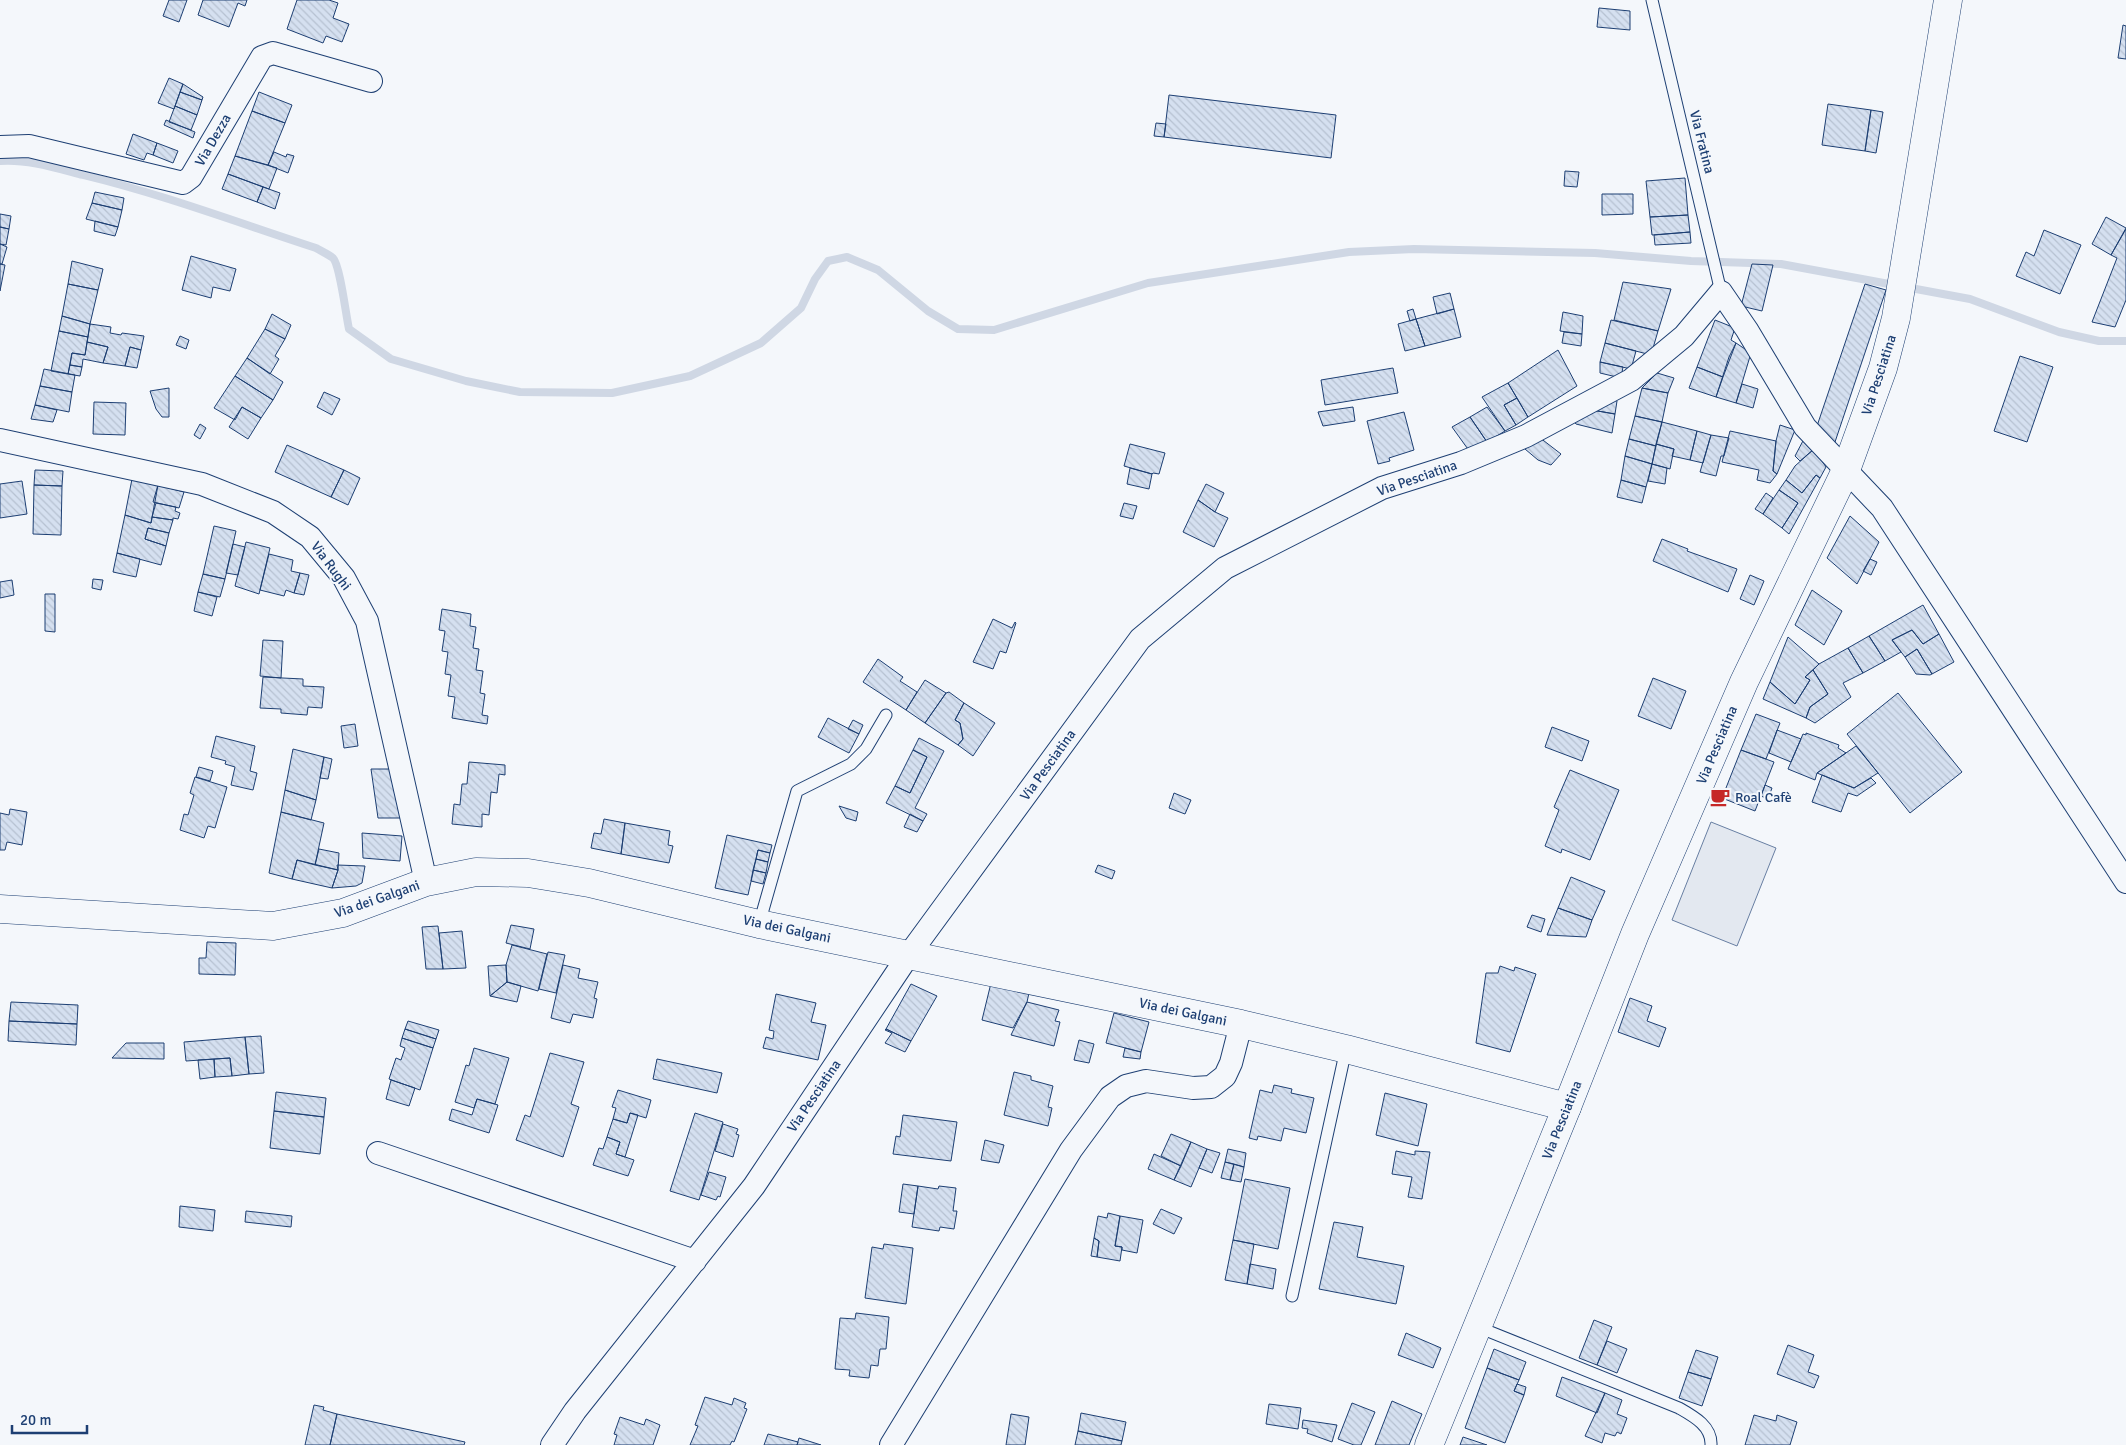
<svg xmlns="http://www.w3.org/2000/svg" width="2126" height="1445" font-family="Signika,sans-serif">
<defs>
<pattern id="building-back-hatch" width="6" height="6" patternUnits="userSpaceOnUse" patternTransform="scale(1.25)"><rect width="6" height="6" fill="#d5e0f0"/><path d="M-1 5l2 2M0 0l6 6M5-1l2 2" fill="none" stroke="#b6c1d1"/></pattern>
</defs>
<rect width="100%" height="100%" fill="#f4f7fb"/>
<!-- parking -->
<path fill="#e3e8f0" stroke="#687fa3" d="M1711,822L1776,848L1737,946L1672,920Z"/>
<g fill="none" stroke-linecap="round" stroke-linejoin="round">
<!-- stream -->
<path stroke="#cfd7e4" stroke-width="8" d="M0,161C28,159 56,168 83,175C162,194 239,223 316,248C321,251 328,254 333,258C340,265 346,316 349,329L391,359L466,381L520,392L612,393L690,376L761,343L801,308L815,279L828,261L847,257L878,270L928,311L958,329L994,330L1148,283L1349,252L1414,249L1595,253L1691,261L1781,264L1970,299L2059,332L2099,341H2126"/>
</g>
<!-- building -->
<path fill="url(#building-back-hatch)" stroke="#1d3f73" d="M169,0H187L179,22L163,16Z
M203,0H247L245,6L238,3L229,27L198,15Z
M297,0H329L338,3L333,18L349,24L342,42L326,36L323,43L287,29Z
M1599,8L1630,11V30L1597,27Z
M2123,25L2126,26V59L2118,58Z
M169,78L183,84L174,109L158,103Z
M183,84L203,97L202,100L180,92Z
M180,92L202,100L197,115L175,106Z
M259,92L292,105L285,123L252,111Z
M1169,95L1336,115L1331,158L1164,137Z
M1828,104L1871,110L1865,151L1822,145Z
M175,106L197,115L191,130L169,122Z
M1871,110L1883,112L1876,153L1865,151Z
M252,111L285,123L268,165L235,156Z
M166,120L195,132L193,138L164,125Z
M1156,123L1166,124L1164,137L1154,136Z
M133,134L157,143L153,155L147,153L144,160L126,154Z
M157,143L178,151L173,163L153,155Z
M274,152L286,157L287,154L294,156L288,173L268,165Z
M235,156L277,168L269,189L228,174Z
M1565,171L1579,172L1577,187L1564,186Z
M228,174L263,187L257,202L222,189Z
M1685,178L1688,215L1650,217L1646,181Z
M263,187L280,193L275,209L257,202Z
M95,192L124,198L122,210L92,203Z
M1602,194H1633V214L1602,215Z
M92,203L122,210L118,227L86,219Z
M0,214L11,216L9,229L0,227Z
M1688,215L1690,232L1652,235L1650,217Z
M2106,217L2126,228L2111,255L2092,244Z
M95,221L118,227L115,236L94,231Z
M0,227L9,229L6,245L0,244Z
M2126,229V300L2115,327L2092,322L2117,258L2111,255Z
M2044,230L2081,245L2060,294L2016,276L2026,252L2034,256Z
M1690,232L1691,243L1655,245L1654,235Z
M0,244L7,247L2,264H0Z
M191,256L236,269L230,291L213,287L211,298L182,290Z
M72,261L103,269L98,290L68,284Z
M0,264L5,265L0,291Z
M1752,264L1773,265L1762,311L1741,306Z
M1623,282L1671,289L1658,331L1614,320Z
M68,284L98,290L90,324L62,316Z
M1865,284L1886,290L1835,442L1817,426Z
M1450,293L1454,309L1437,314L1433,297Z
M1413,309L1416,319L1410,321L1407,311Z
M1454,309L1461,337L1425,346L1416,319Z
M1563,312L1583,316L1582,334L1560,331Z
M272,314L291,325L285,339L265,329Z
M62,316L90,324L88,337L59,331Z
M1416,319L1425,346L1405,351L1398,324Z
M1611,320L1658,331L1651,355L1605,343Z
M1715,320L1735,328L1731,340L1736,343L1723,377L1697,367Z
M90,324L111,327L110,333L121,335L122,333L144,336L141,350L130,347L125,366L103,363L108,347L87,342Z
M265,329L285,339L275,356L279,359L270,374L247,358Z
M59,331L88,337L85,355L72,353L68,374L51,371Z
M1564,332L1582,334L1581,346L1562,343Z
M180,336L189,340L186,349L176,345Z
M87,342L108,347L103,363L83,359L82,367L70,365L72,353L85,355Z
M1605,343L1636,351L1631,369L1600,362Z
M1736,343L1751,353L1736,403L1716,397L1729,357Z
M130,347L141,350L137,368L125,366Z
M1558,350L1577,386L1528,417L1508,383Z
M2020,356L2053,367L2027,442L1994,431Z
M247,358L283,382L273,400L235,376Z
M1600,362L1623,367L1621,378L1600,373Z
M70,365L82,367L80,376L68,374Z
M1697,367L1723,377L1716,397L1689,388Z
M1393,368L1398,393L1325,405L1321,380Z
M44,369L75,375L72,392L40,386Z
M1657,373L1674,378L1668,393L1642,388Z
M235,376L273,400L261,418L242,407L235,420L214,408Z
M1508,383L1517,398L1504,405L1516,425L1505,431L1482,397Z
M1742,384L1758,389L1753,408L1736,403Z
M40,386L72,392L69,412L35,405Z
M169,388V417H162L156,409L150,391Z
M1642,388L1668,393L1662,422L1635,416Z
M324,392L340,399L332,415L317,407Z
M1517,398L1528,417L1516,425L1504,405Z
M1615,399L1617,401L1615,414L1592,410Z
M94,402L126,403L125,435L93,434Z
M35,405L57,410L53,422L31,419Z
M242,407L261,418L248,439L229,427Z
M1353,407L1355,421L1323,426L1318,412Z
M1487,407L1505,431L1487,442L1470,417Z
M1592,410L1615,414L1612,433L1576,424L1572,419Z
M1404,412L1414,450L1389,458L1390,461L1378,464L1367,421Z
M1635,416L1662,422L1656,446L1629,439Z
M1470,417L1487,442L1470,452L1452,427Z
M1662,422L1697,431L1690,460L1672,456L1674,449L1656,444Z
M200,424L206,428L200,439L194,435Z
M1780,425L1795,430L1777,474L1773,471L1776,441Z
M1697,431L1711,435L1703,463L1690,460Z
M1730,431L1776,441L1773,471L1777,474L1770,483L1757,480L1759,470L1722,462Z
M1711,435L1729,438L1724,456H1721L1716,476L1700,472Z
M1539,437L1561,454L1551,465L1538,460L1525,449Z
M1805,437L1814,449L1800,461L1795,456Z
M1629,439L1656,446L1652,464L1625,456Z
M1130,444L1165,453L1159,474L1153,473L1152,474L1124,466Z
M1656,444L1674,449L1670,469L1652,464Z
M287,445L344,470L331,497L275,472Z
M1814,449L1826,467L1820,478L1816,475L1802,493L1786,480L1795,466Z
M1625,456L1652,464L1646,487L1621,480Z
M1652,464L1667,468L1665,484L1648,481Z
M1130,468L1152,474L1149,489L1127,484Z
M35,470L63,471L62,486L34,485Z
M344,470L360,478L348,505L331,497Z
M1816,475L1820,478L1789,534L1782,528L1798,503L1779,490L1786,480L1802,493Z
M132,479L158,485L151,523L125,515Z
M1621,480L1646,487L1642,503L1617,497Z
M22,481L27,514L0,518V484Z
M1206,484L1224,493L1215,512L1198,500Z
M34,485L62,486L61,535L33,534Z
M158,485L184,492L179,508L153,502Z
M1779,490L1798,503L1782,528L1763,514Z
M1766,493L1773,498L1763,514L1755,509Z
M1198,500L1215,512L1228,518L1214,547L1183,532Z
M156,503L176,507L175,511L180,513L178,519L173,518V520L152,517Z
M1124,503L1137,506L1133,519L1120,516Z
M125,515L151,523L152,517L173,520L169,533L148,528L145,539L166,546L161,565L117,553Z
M1850,516L1879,542L1857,584L1827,558Z
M214,526L236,531L225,579L203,574Z
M148,528L169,533L166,546L145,539Z
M1662,539L1688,549L1687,551L1737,569L1728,592L1653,561Z
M246,542L270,548L259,594L235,586Z
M233,544L245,547L238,575L226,573Z
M117,553L140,559L136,577L113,572Z
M269,554L293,560L291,571L300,573L294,593L286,590L284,596L260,590Z
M1870,559L1877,562L1871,575L1863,571Z
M300,573L309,575L304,595L294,593Z
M203,574L225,579L220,597L198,592Z
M1750,575L1764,581L1754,605L1740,599Z
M93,579L103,580L101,590L92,588Z
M12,580L14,595L0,598V582Z
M1812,590L1842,611L1824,645L1795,625Z
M198,592L217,597L212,616L194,611Z
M45,594H55V632L45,631Z
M1923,605L1939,634L1923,644L1912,630L1892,640L1901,652L1885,661L1869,636Z
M442,609L471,614L470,626L476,627L473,648L479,649L476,670L483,671L480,693L485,694L482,715L488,716L487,724L452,718L455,697L448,696L451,675L445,674L448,652L442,651L445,631L439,630Z
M993,619L1012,628L1015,622L1016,623L1006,653L1000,651L993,669L973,662Z
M1912,630L1923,644L1939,634L1954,662L1932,674L1917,649L1905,657L1892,640Z
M1869,636L1885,661L1863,673L1848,648Z
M1788,637L1819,664L1805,677L1810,680L1795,704L1770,682Z
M263,640L283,641L281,678L260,676Z
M1848,648L1863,673L1843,683L1851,697L1815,723L1806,718L1810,707L1828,694L1813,670L1819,664Z
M1917,649L1932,674L1930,675L1916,674L1905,657Z
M878,659L903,677L900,681L917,692L906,710L863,682Z
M1813,670L1828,694L1810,707L1806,718L1763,699L1770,682L1795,704L1810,680L1805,677Z
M263,677L303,679V686L324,687L322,708L308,707L307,715L281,713V709L260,708Z
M1653,678L1686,691L1671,729L1638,716Z
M925,680L946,693L925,723L906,710Z
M949,692L964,703L955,720L960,723L963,739L958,745L925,723L946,693Z
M1898,693L1962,772L1910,813L1847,734Z
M964,703L995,723L973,756L958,745L963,739L960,723L955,720Z
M1756,714L1780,723L1766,759L1741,750Z
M828,718L859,734L849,753L818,737Z
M853,720L863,725L859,734L848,729Z
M355,724L358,746L344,748L341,726Z
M1552,727L1589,741L1582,761L1545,747Z
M1777,730L1801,739L1791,762L1769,753Z
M1806,733L1839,745L1838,748L1846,753L1817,773L1815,780L1788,769L1803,734L1806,735Z
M216,736L255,746L250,771L257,773L253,790L231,785L235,767L225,764L226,761L211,757Z
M919,738L944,751L915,808L927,814L923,821L886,803L895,786L910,793L927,757L913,750Z
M1856,746L1878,773L1854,788L1817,773Z
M293,749L324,757L316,800L285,790Z
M913,750L927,757L910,793L895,786Z
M1741,750L1774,762L1755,811L1722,798Z
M324,757L332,759L328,779L320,778Z
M469,762L505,765V775L499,774L497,793L491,792L489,815L482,814V827L452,824L454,804L460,805L462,784H467Z
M199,767L213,771L210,781L196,777Z
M371,769H392L401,818H378Z
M1570,770L1619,790L1590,860L1562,849L1561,853L1545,846L1559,810L1554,807Z
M1822,775L1854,788L1871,778L1876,783L1857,796L1848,793L1841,812L1812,802Z
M195,777L227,787L215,828L208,826L204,838L180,830L184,814L188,815L194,795L190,793Z
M1765,785L1772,788L1768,799L1761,796Z
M285,790L316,800L311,820L281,812Z
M1174,793L1191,800L1185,814L1169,808Z
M839,806L858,812L856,821L846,818Z
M10,809L27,812L22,845L7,842L5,850H0V813L9,815Z
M281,812L324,823L315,865L297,860L292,879L269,873Z
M910,814L923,821L917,832L904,827Z
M604,819L625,823L621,854L591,848L594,833L601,834Z
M625,823L670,831L668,845L673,846L669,863L621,854Z
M362,833L402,836L400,861L363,858Z
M727,835L772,845L770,853L758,850L748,895L715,888Z
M319,849L339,853L338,870L315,865Z
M758,850L770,853L768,862L756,859Z
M756,859L768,862L766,873L753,870Z
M297,860L338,870L332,888L292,879Z
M337,865L365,866L362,883L356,886L332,888L338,870Z
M1098,865L1115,871L1112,879L1095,872Z
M753,870L766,873L763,884L751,881Z
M1571,877L1605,891L1592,920L1558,908Z
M1558,908L1592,920L1586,937L1547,935Z
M1532,915L1545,919L1541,932L1527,927Z
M511,925L534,929L530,949L506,943Z
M438,926L443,969H426L422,927Z
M462,931L466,968L443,969L439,933Z
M207,942L236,943L235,975L199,974V958H206Z
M512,945L547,954L538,991L507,982L506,965Z
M548,952L565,955L556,993L539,989Z
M506,965L507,982L490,996L488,966Z
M563,965L580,969L578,978L598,982L594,998L597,999L593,1018L573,1014L570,1023L551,1018Z
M1500,966L1514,971L1515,967L1536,974L1510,1052L1476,1043L1486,973H1498Z
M507,982L521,986L517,1002L490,996Z
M991,983L1029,993L1027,1002L1013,1028L982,1020Z
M911,984L937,996L911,1041L886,1029Z
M776,994L816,1003L811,1022L826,1025L818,1060L763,1048L766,1037L773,1039L774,1031L769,1030Z
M1630,998L1652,1006L1647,1021L1666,1028L1659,1047L1618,1032Z
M11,1002L78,1005L77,1024L9,1021Z
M1027,1002L1059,1010L1055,1021L1060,1022L1054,1046L1011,1035Z
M1114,1013L1149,1022L1141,1052L1106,1043Z
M9,1021L77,1024L76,1045L8,1041Z
M408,1021L439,1030L436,1039L405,1029Z
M405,1029L436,1039L433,1048L402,1038Z
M886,1029L911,1041L905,1052L885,1043L892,1033L885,1030Z
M261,1036L264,1073L249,1074L245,1037Z
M245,1037L249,1074L232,1076L230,1058L186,1061L184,1042Z
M402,1038L433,1048L420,1090L389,1079L396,1058L401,1060L405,1048L400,1046Z
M1079,1040L1094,1044L1089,1063L1074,1060Z
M126,1043H164V1059L112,1058Z
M474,1048L509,1058L495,1104L477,1099L474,1108L455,1102L466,1065L469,1066Z
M1125,1048L1141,1052L1140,1059L1123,1057Z
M550,1053L584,1062L571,1104L579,1107L563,1157L516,1140L525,1115L530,1117Z
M230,1058L232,1076L215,1077L214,1059Z
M214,1059L215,1077L200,1079L198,1060Z
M657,1059L722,1073L717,1093L653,1079Z
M1014,1072L1031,1076V1080L1053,1086L1048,1107L1052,1108L1048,1126L1004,1115Z
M391,1080L415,1088L409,1106L386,1099Z
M1274,1085L1292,1089L1291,1093L1314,1098L1306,1133L1284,1128L1281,1141L1258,1136L1257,1140L1249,1138L1260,1090L1272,1093Z
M618,1090L651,1100L646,1118L630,1113L627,1123L613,1119L616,1108L612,1107Z
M276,1092L326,1098L324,1117L274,1111Z
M1385,1093L1427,1104L1418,1146L1376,1135Z
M477,1099L498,1105L489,1133L449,1120L452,1109L472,1115Z
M274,1111L324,1117L320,1154L270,1148Z
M630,1113L638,1115L625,1157L616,1154L620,1142L607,1137L613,1119L627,1123Z
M695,1113L723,1122L699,1200L670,1191Z
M903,1115L957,1122L951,1161L893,1154L896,1136L900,1137Z
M723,1124L738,1129L736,1134L739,1135L733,1157L715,1151Z
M1171,1134L1191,1142L1181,1166L1161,1156Z
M607,1137L620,1142L616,1154L634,1160L628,1176L593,1165L599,1148L603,1149Z
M985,1140L1004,1145L999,1163L981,1160Z
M1191,1142L1207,1149L1191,1187L1174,1180Z
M1207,1149L1220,1153L1212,1173L1199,1168Z
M1228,1149L1246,1153L1244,1167L1225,1162Z
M1396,1151L1415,1155V1151L1430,1152L1422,1199L1408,1197L1412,1177L1392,1174Z
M1154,1154L1181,1166L1174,1180L1148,1169Z
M1225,1162L1234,1164L1230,1180L1221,1178Z
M1234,1164L1244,1167L1241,1182L1230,1180Z
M709,1172L726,1177L720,1197L718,1196L716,1200L701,1195Z
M1245,1179L1290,1188L1278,1249L1233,1240Z
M903,1184L918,1186L914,1214L899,1212Z
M918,1186L938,1189L939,1186L956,1188L953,1211H957L954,1229L940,1227L939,1231L912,1227Z
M180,1206L215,1210L213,1231L179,1227Z
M1161,1209L1182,1218L1174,1234L1153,1224Z
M246,1211L292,1216L291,1227L245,1222Z
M1108,1213L1120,1216L1115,1246L1122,1247L1120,1261L1097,1257L1099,1241L1094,1238L1098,1216L1107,1218Z
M1120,1216L1143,1220L1137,1253L1122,1250V1247L1115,1246Z
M1334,1222L1363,1227L1357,1257L1404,1266L1396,1304L1319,1289Z
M1094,1238L1099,1241L1097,1257L1091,1256Z
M1233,1240L1254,1244L1247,1284L1225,1280Z
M884,1244L913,1248L906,1304L865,1298L872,1247L883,1249Z
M1250,1264L1276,1269L1273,1289L1247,1284Z
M856,1313L889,1317L886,1349H880L878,1366L871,1365L869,1378L849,1376L850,1370L835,1369L840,1318L855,1319Z
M1594,1320L1612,1327L1597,1365L1579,1358Z
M1406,1333L1441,1348L1433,1368L1398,1355Z
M1607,1341L1627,1349L1617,1373L1597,1365Z
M1788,1345L1814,1355L1808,1372L1819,1376L1814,1388L1777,1374Z
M1494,1349L1526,1362L1519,1380L1487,1368Z
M1696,1350L1718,1357L1711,1379L1688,1372Z
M1487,1368L1519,1380L1514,1391L1524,1395L1505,1443L1465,1428Z
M1688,1372L1711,1379L1702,1406L1679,1398Z
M1562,1377L1605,1393L1597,1413L1556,1396Z
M1517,1384L1526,1387L1524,1395L1514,1391Z
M1605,1393L1622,1400L1617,1414L1627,1418L1621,1434L1617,1432L1615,1436L1605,1433L1602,1443L1585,1436Z
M705,1397L732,1405L734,1398L746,1403L744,1408L747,1409L734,1442L732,1441L730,1445H690L698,1426L695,1425Z
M1392,1401L1422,1414L1409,1445H1375Z
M1352,1403L1375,1412L1361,1445H1354L1338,1439Z
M1269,1404L1301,1408L1298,1429L1266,1424Z
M314,1405L324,1407L323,1410L337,1414L330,1445H305Z
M1081,1413L1126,1422L1122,1441L1078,1431Z
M337,1414L465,1442L464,1445H330Z
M1011,1414L1029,1417L1025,1445H1006Z
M1754,1415L1776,1421L1777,1415L1797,1422L1790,1445H1745Z
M620,1417L644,1425L646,1419L660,1425L653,1445H614L617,1435L614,1434Z
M1303,1420L1337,1425L1332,1442L1307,1433L1308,1429L1302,1428Z
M1078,1431L1122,1441L1121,1445H1075Z
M768,1434L798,1442L797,1445H764Z
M1463,1437L1487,1445H1460Z
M799,1438L821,1445H797Z"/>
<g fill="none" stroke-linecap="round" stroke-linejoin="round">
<defs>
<path id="lane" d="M1652,0L1721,292
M759,924L797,791L851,764L866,749L886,715
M1292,1296L1346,1049
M1478,1327L1679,1408C1693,1416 1712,1426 1711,1445"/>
<path id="street" d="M0,147L29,146L183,183L191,177L262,57L273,53L371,81
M0,440L202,484L273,512L310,537L344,578L367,621L426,882
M378,1153L695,1261
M552,1445L575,1411L754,1186L908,956L1140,639L1225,568L1382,488L1461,463L1526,436L1631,380L1684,336L1721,292L1747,330L1805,427L1882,508L2126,882
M891,1445L1071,1150L1110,1097L1126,1086L1146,1081L1193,1088L1211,1087L1225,1076L1231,1063L1241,1024"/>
<path id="secondary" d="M0,909L273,926L343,913L426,882L476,872L528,873L589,883L759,924L1241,1024L1346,1049L1567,1107"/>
<path id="primary" d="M1429,1445L1567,1107L1635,934L1744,682L1846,470L1883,368L1896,318L1948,0"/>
</defs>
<!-- lane casing -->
<use href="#lane" stroke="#1d3f73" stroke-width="13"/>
<!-- street casing -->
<use href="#street" stroke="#1d3f73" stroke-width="24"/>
<!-- secondary casing -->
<use href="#secondary" stroke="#1d3f73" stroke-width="29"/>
<!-- primary casing -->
<use href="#primary" stroke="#1d3f73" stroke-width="29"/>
<!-- lane -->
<use href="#lane" stroke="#f4f7fb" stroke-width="11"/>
<!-- street -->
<use href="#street" stroke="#f4f7fb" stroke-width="22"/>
<!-- secondary -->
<use href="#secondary" stroke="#f4f7fb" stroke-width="28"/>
<!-- primary -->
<use href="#primary" stroke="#f4f7fb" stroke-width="28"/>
</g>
<!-- icons -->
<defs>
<symbol id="cafe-bare" viewBox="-9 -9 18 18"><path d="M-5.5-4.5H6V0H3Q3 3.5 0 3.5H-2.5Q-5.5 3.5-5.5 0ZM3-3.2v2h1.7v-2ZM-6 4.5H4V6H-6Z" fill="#c62828" stroke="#f4f7fb" stroke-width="2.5" paint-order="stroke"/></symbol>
</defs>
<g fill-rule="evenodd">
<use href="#cafe-bare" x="1706" y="783" width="28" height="28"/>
</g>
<g text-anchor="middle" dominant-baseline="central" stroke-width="4" stroke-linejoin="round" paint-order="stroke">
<!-- street labels -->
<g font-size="14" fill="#1d3f73" stroke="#f4f7fb">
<text transform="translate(213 140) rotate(-60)">Via Dezza</text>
<text transform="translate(1702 142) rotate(76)">Via Fratina</text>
<text transform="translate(1879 375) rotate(-72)">Via Pesciatina</text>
<text transform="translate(1417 478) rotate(-19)">Via Pesciatina</text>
<text transform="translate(331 566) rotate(53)">Via Rughi</text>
<text transform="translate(1717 745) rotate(-67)">Via Pesciatina</text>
<text transform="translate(1048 765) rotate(-54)">Via Pesciatina</text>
<text transform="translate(377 899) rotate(-19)">Via dei Galgani</text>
<text transform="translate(787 929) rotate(12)">Via dei Galgani</text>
<text transform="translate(1183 1012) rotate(12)">Via dei Galgani</text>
<text transform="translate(814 1096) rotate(-56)">Via Pesciatina</text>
<text transform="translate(1562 1120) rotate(-68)">Via Pesciatina</text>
</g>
<!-- poi labels -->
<g font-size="14" fill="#1d3f73" stroke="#f4f7fb" text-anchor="start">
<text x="1735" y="797">Roal Cafè</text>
</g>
</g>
<!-- scale -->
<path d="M12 1425v8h75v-8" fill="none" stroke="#1d3f73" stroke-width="2.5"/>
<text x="20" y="1425" font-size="15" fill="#1d3f73" stroke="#f4f7fb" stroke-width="4" paint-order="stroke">20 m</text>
</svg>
